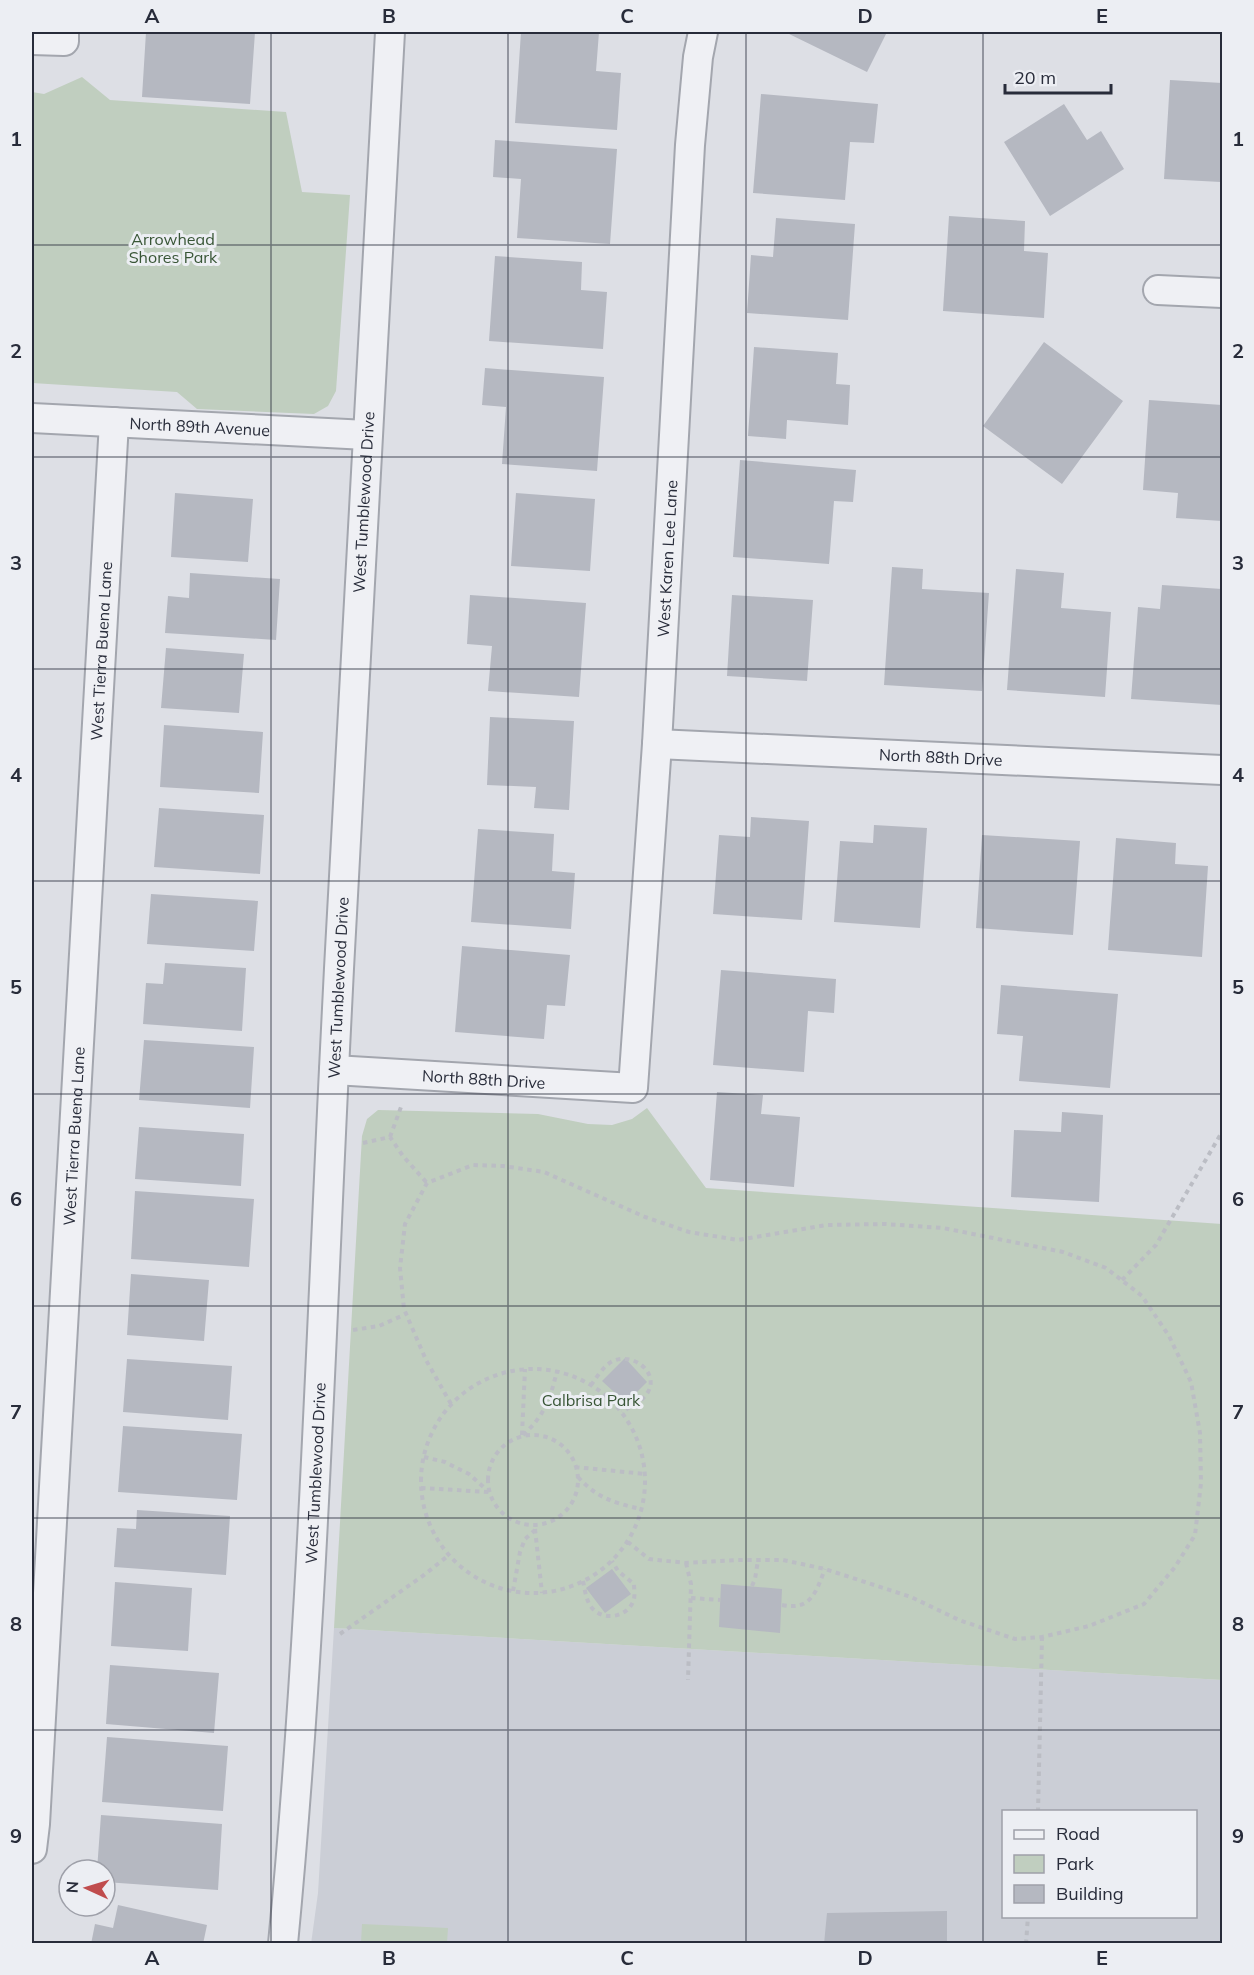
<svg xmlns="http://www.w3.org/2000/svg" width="1254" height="1975" font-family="Mulish,sans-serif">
<rect width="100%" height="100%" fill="#dddfe5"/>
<!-- built -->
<path fill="#cbced6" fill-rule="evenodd" d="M334,1628L1222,1680V1943L311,1944L318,1893ZM1004,1812H1196V1916H1004Z"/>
<!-- green -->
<path fill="#c0cebf" d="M82,77L110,100L286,112L302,192L350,195L336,391L328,406L314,414L197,409L177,392L32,383V92L44,94Z
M647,1108L706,1188L1222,1224V1680L334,1628L362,1136L367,1119L378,1110L538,1114L588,1124L612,1125L632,1119Z
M362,1924L448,1928L447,1943H361Z"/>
<!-- building -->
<path fill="#b5b8c1" d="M146,32H255L250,104L142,97Z
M521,32H599L596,71L621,73L617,130L515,123Z
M785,32H887L867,72Z
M1170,80L1222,83L1221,182L1164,179Z
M761,94L878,104L874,143L850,142L845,200L753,193Z
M1064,104L1087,140L1101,131L1124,169L1050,216L1004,142Z
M495,140L617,149L610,244L517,238L521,179L493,177Z
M949,216L1025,221L1024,251L1048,253L1044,318L943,311Z
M776,218L855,224L848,320L747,313L751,255L773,257Z
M495,256L582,262L581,290L607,292L603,349L489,341Z
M1044,342L1123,401L1062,484L983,426Z
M754,347L838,353L836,384L850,385L848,425L787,420L786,439L748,436Z
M485,368L604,377L597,471L502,464L506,407L482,405Z
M1149,400L1222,405V521L1176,518L1178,493L1143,490Z
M740,460L856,470L853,502L834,501L829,564L733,557Z
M175,493L253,499L248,562L171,557Z
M516,493L595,499L590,571L511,566Z
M892,567L923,569L922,589L989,593L982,691L884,685Z
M1016,569L1064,573L1061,608L1111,612L1105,697L1007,690Z
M190,573L280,579L276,640L165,633L168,596L189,598Z
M1162,585L1222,589V705L1131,699L1138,607L1160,609Z
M470,595L586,603L579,697L488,691L492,646L467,644Z
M732,595L813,600L807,681L727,676Z
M166,648L244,654L239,713L161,708Z
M490,717L574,721L569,810L534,808L536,787L487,785Z
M164,725L263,732L259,793L160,787Z
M159,808L264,815L260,874L154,867Z
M751,817L809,821L802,920L713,914L719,835L750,837Z
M874,825L927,828L920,928L834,922L840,841L873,843Z
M478,829L554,834L552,871L575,873L571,929L471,922Z
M982,835L1080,841L1073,935L976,928Z
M1116,838L1176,843L1175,864L1208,866L1202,957L1108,950Z
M151,894L258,901L254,951L147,944Z
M462,946L570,955L565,1006L547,1005L544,1039L455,1032Z
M165,963L246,968L242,1031L143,1024L146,983L163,984Z
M721,970L836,979L834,1013L808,1011L804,1072L713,1065Z
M1001,985L1118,994L1110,1088L1019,1081L1023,1036L997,1034Z
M144,1040L254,1047L250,1108L139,1100Z
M717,1092L763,1095L761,1114L800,1117L794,1187L710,1180Z
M1062,1112L1103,1115L1099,1202L1011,1197L1014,1130L1061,1132Z
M139,1127L244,1134L241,1186L135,1179Z
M135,1191L254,1199L249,1267L131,1259Z
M131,1274L209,1280L204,1341L127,1335Z
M625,1358L647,1382L626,1403L602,1381Z
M127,1359L232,1366L228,1420L123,1412Z
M123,1426L242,1434L237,1500L118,1492Z
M137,1510L230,1516L226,1575L114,1567L117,1528L136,1529Z
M612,1569L631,1594L605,1613L586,1588Z
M115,1582L192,1588L188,1651L111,1646Z
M721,1584L782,1589L780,1633L719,1627Z
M110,1665L219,1673L214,1733L106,1724Z
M107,1737L228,1746L223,1811L102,1802Z
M101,1815L222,1824L218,1890L105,1882V1870H97Z
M118,1905L207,1925L203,1944H91L95,1924L113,1928Z
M947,1911V1944H824L827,1913Z"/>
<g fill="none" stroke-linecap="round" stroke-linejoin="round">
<defs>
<g id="minor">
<path d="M32,40L64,41V32"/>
<path d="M1158,290L1222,293"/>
<path id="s1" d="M32,418L367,435"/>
<path id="s2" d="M657,744L1222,770"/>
<path id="s3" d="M334,1070L633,1088L657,744L690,145L698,57L703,32"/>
<path id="s4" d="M32,1849L35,1824L114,422"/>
<path id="s5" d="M283,1944C311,1653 320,1361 334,1069C351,723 370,377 390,32"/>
</g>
</defs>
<!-- minor casing -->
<use href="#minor" stroke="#a3a6ae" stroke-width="32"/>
<!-- path -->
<path stroke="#bbbdc4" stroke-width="4" stroke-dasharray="4.5 4.5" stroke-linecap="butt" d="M390,1137L401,1107
M363,1143L390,1137L403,1156L427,1183
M1122,1280L1156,1245L1222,1132
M353,1330L379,1326L406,1314
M421 1481a112 112 0 1 1 224 0a112 112 0 1 1-224 0Z
M591,1385C597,1377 604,1365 613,1361C634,1352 659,1373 648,1392C642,1402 631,1406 622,1412
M451,1404L426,1360L404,1309L400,1268L405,1224L427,1183L473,1165L503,1166L544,1172L645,1217L689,1232L738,1240L827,1225L885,1224L943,1228L1063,1252L1106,1268L1142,1296L1169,1336L1191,1382L1200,1433L1201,1483L1195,1535L1175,1567L1144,1604L1089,1626L1042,1637L1015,1639L959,1620L911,1597L825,1569L783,1560H738L686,1563L649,1559L628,1542
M522,1435L525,1369
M523,1435C545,1415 550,1399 557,1371
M488 1480a45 45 0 1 1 90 0a45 45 0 1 1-90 0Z
M424,1457L445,1462L469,1474L489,1492
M575,1467L645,1474
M578,1477C597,1498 614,1503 641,1509
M421,1488L489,1492
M535,1529L542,1593
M686,1563L691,1584L688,1680
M583,1581C585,1590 586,1601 592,1608C604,1622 629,1617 634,1599C635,1595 634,1588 634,1584L618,1571L612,1561
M752,1586L755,1579L758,1560
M513,1591L520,1552L525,1539L535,1530
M691,1598L720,1600
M782,1605C811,1611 816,1592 825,1569
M340,1634L424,1575L449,1555
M1038,1812L1042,1637
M1026,1944L1028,1916"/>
<!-- minor -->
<use href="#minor" stroke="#eff0f4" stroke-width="28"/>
</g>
<!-- grid -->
<path fill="none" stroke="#282c3a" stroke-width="1.5" stroke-opacity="0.55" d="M271,32V1944M508,32V1944M746,32V1944M983,32V1944M32,245H1222M32,457H1222M32,669H1222M32,881H1222M32,1094H1222M32,1306H1222M32,1518H1222M32,1730H1222"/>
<g text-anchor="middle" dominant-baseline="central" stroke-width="6" stroke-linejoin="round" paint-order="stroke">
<!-- park labels -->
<g font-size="16" fill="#385536" stroke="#eceef3">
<text x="173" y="239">Arrowhead<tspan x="173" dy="18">Shores Park</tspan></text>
<text x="591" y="1400">Calbrisa Park</text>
</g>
<!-- street labels -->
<g font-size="16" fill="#282c3a" stroke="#eceef3">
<text stroke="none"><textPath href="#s1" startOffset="168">North 89th Avenue</textPath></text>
<text stroke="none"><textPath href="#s5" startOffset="1444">West Tumblewood Drive</textPath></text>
<text stroke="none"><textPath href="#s3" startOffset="830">West Karen Lee Lane</textPath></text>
<text stroke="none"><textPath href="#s4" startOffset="1200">West Tierra Buena Lane</textPath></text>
<text stroke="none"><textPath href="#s2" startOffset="284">North 88th Drive</textPath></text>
<text stroke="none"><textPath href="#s5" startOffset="958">West Tumblewood Drive</textPath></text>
<text stroke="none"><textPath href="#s3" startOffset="150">North 88th Drive</textPath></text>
<text stroke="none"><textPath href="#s4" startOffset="714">West Tierra Buena Lane</textPath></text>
<text stroke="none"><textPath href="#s5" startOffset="472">West Tumblewood Drive</textPath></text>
</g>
</g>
<!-- border -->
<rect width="1254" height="1975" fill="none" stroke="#eceef3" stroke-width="66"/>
<!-- legend -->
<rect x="1002" y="1810" width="195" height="108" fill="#eceef3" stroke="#9ea0a9" stroke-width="1.5"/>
<rect x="1014" y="1830" width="30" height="9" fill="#eff0f4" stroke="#9ea0a9" stroke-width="1.5"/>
<text x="1056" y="1840" font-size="18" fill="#282c3a">Road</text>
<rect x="1014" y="1855" width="30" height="18" fill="#c0cebf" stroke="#9ea0a9" stroke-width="1.5"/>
<text x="1056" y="1870" font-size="18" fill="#282c3a">Park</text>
<rect x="1014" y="1885" width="30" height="18" fill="#b5b8c1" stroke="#9ea0a9" stroke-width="1.5"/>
<text x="1056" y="1900" font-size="18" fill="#282c3a">Building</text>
<!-- north arrow -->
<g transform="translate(87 1888) rotate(274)"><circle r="28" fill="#eceef3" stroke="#9ea0a9" stroke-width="1.5"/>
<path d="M0-4.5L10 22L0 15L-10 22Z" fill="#c04c4d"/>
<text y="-9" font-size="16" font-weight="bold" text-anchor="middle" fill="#282c3a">N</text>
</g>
<!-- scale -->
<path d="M1005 84v9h106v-9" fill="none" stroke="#282c3a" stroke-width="3"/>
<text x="1014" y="84" font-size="18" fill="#282c3a" stroke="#eceef3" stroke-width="4.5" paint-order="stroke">20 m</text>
<rect x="33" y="33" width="1188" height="1909" fill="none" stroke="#282c3a" stroke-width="2"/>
<g font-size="20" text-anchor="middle" font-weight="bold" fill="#282c3a">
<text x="152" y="23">A</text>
<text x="389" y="23">B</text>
<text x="627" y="23">C</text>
<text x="865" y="23">D</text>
<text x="1102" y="23">E</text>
<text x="16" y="146">1</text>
<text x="1238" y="146">1</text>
<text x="16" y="358">2</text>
<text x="1238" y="358">2</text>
<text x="16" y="570">3</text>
<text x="1238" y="570">3</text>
<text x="16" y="782">4</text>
<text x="1238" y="782">4</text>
<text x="16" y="994">5</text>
<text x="1238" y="994">5</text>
<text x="16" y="1206">6</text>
<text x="1238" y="1206">6</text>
<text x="16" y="1419">7</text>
<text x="1238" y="1419">7</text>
<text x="16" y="1631">8</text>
<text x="1238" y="1631">8</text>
<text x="16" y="1843">9</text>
<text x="1238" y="1843">9</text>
<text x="152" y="1965">A</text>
<text x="389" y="1965">B</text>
<text x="627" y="1965">C</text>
<text x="865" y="1965">D</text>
<text x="1102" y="1965">E</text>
</g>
</svg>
